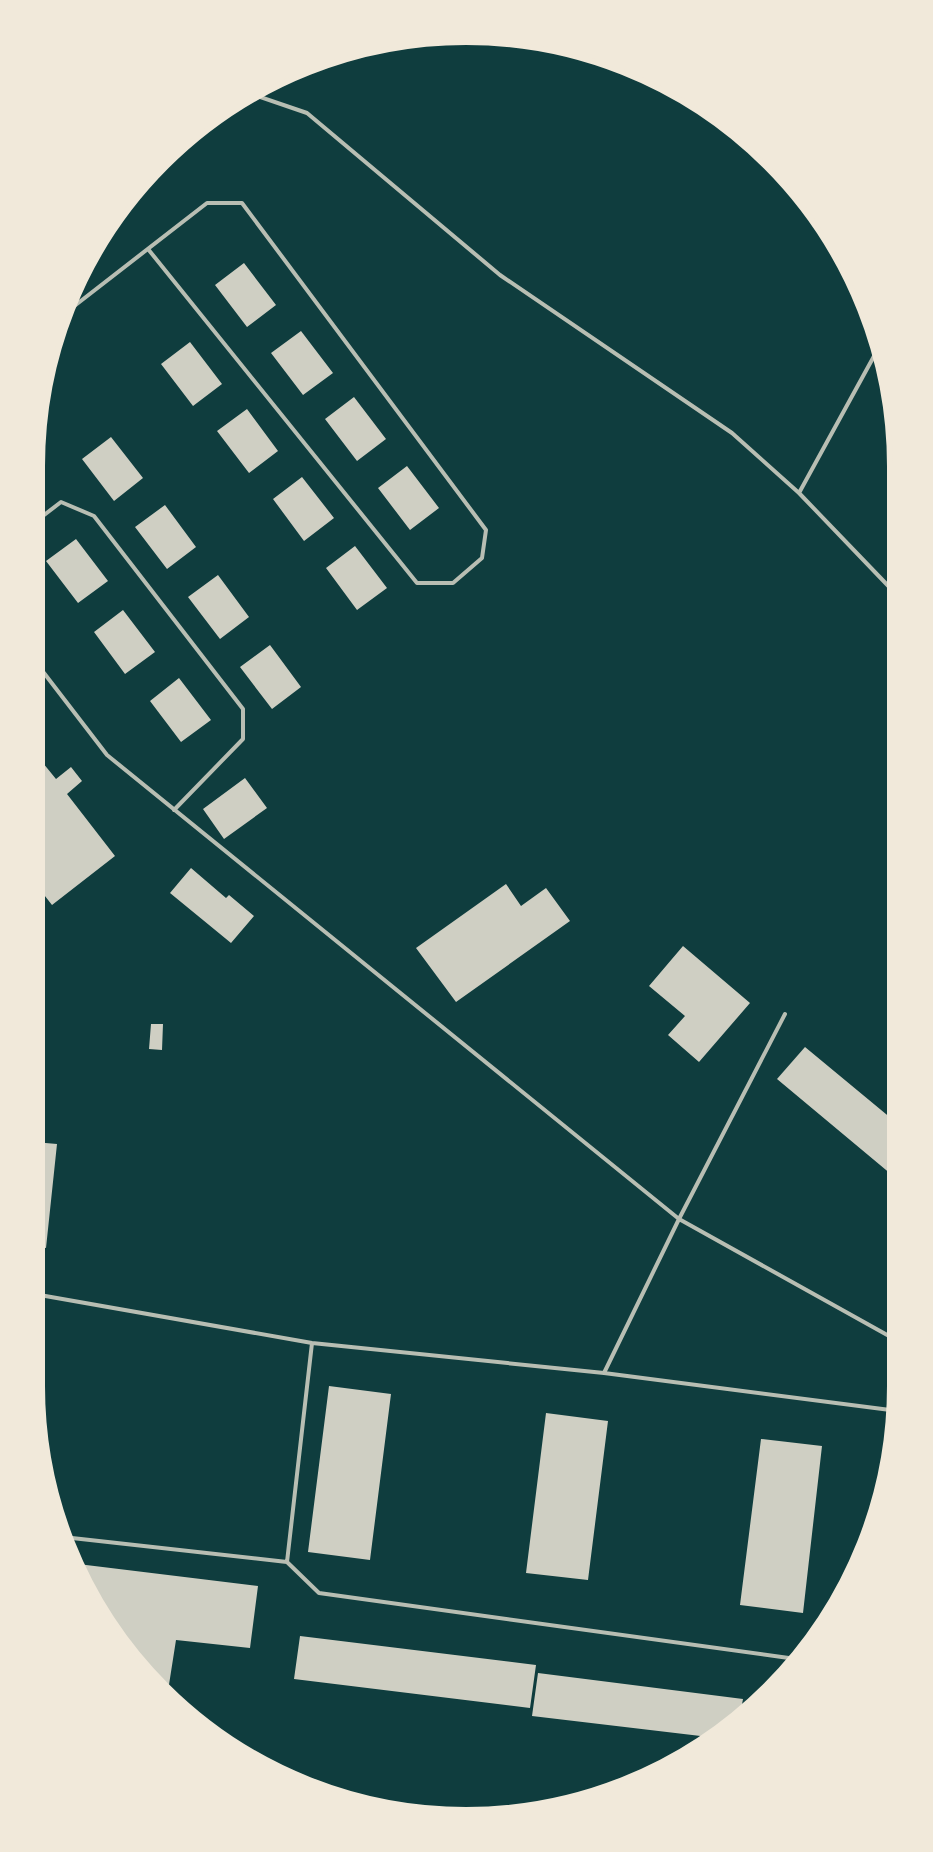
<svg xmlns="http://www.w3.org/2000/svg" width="933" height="1852" font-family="Lora,serif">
<rect width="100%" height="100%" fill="#0f3d3e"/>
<!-- building -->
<path fill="#cfcfc3" d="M244,263L276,305L247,327L215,285Z
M301,331L333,373L303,395L271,353Z
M190,342L222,384L193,406L161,364Z
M354,397L386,439L357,461L325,419Z
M247,409L278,451L249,473L217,431Z
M111,437L143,478L114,501L82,459Z
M407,466L439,508L410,530L378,488Z
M302,477L334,518L304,541L273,499Z
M165,505L196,547L167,569L135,527Z
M76,539L108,581L78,603L46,561Z
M355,546L387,588L357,610L326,568Z
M218,575L249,617L220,639L188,597Z
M123,610L155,652L125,674L94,632Z
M270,645L301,687L272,709L240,667Z
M179,678L211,720L181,742L150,701Z
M34,752L56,779L71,767L82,781L67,794L115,856L52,905L34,882Z
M245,778L267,808L224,839L203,809Z
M191,868L226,898L229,895L254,916L231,943L170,893Z
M506,884L521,906L546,888L570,921L456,1002L416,948Z
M683,946L750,1003L699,1062L668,1035L685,1016L649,986Z
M151,1024H163L162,1050L149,1049Z
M805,1047L898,1124V1180L777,1079Z
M34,1142L57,1144L46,1248L34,1246Z
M329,1386L391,1394L370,1560L308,1552Z
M546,1413L608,1421L588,1580L526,1573Z
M761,1439L822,1446L803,1613L740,1605Z
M78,1564L258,1586L250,1648L176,1640L168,1691L123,1649L124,1634L114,1633Z
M300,1636L536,1665L530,1708L294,1679Z
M538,1673L743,1699L740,1715L709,1737L532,1716Z"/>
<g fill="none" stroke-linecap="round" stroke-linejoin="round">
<!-- service -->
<path stroke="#b8beb3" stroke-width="4" d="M239,100L254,95L307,113L500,275L732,433L799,493L896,594
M64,314L207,203H242L486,530L482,558L453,583H417L148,249
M799,493L879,347
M35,522L61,502L94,516L243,709V739L174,810
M34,660L107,755L679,1219L898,1341
M34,1294L312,1343L604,1373L898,1411
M604,1373L679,1219L785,1014
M63,1537L287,1562L312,1343
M287,1562L319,1593L796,1659"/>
</g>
<!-- crop -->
<path d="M0 0H933V1852H0ZM466 42H466A424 424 0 0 1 890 466V1386A424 424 0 0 1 466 1810H466A424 424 0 0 1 42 1386V466A424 424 0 0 1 466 42Z" fill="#f1e9da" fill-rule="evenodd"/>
<path fill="none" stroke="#f1e9da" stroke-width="6" d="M466 42H466A424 424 0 0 1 890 466V1386A424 424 0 0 1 466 1810H466A424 424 0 0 1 42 1386V466A424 424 0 0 1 466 42Z"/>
</svg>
